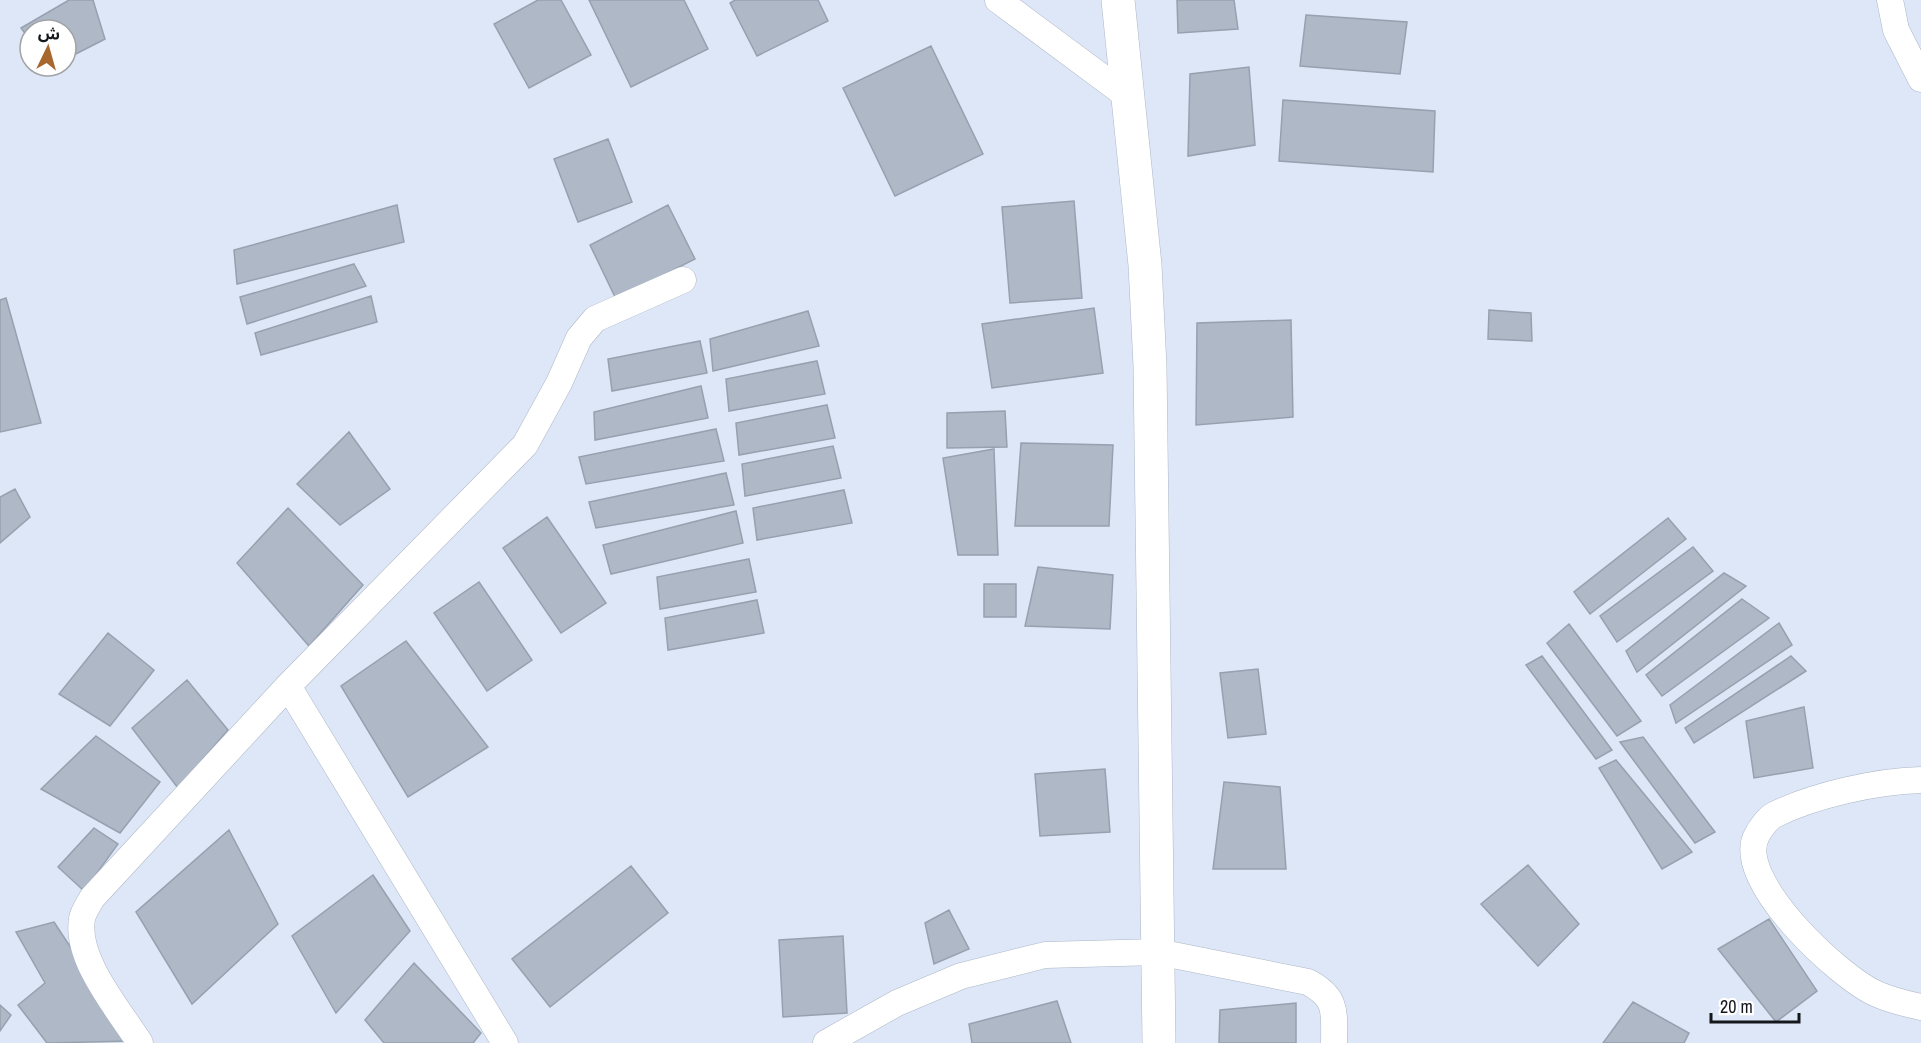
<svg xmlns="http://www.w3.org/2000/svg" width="1921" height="1043" font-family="'Archivo Narrow','Noto Sans Arabic',sans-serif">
<rect width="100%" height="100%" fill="#dde7f7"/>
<!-- building -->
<path fill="#aeb8c6" stroke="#97a0af" stroke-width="1.5" d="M69,0H93L105,39L66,59V30H30V40L21,28Z
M538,0H561L591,55L529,88L494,24Z
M589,0H684L708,49L631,87Z
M735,0H818L828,21L757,56L730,3Z
M1177,0H1234L1238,29L1178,33Z
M1306,15L1407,22L1400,74L1300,66Z
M931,46L983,154L895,196L843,88Z
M1249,67L1255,145L1188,156L1190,74Z
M1283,100L1435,111L1433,172L1279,161Z
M608,139L632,202L578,222L554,159Z
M1074,201L1082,298L1010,303L1002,207Z
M397,205L404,242L237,284L234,250Z
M668,205L695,259L616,299L590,245Z
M354,264L366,286L247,324L240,297Z
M371,296L377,322L261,355L255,333Z
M6,298L41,423L0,432V300Z
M1094,308L1103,373L992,388L982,324Z
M1489,310L1531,313L1532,341L1488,339Z
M808,311L819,346L713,371L710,339Z
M1291,320L1293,417L1196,425L1197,323Z
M700,341L707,373L612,391L608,359Z
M817,361L825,394L729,411L726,379Z
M701,386L708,418L595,440L594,412Z
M827,405L835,438L739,455L736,423Z
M1005,411L1007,447L947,448V413Z
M716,429L724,461L586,484L579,457Z
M349,432L390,489L340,525L297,484Z
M1021,443L1113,445L1109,526H1015Z
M833,446L841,478L745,496L742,464Z
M994,449L998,555H958L943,458Z
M726,473L734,505L596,528L589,502Z
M15,489L30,517L0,543V497Z
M844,490L852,523L757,540L753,508Z
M288,508L363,585L309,646L237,563Z
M736,511L743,543L611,574L603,545Z
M547,517L606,603L561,633L503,548Z
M1668,518L1686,539L1590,614L1574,592Z
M1693,547L1713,571L1617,642L1600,616Z
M749,559L756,592L660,609L657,577Z
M1038,567L1113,575L1110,629L1025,626Z
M1724,573L1746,586L1637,672L1626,651Z
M479,582L532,660L487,691L434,613Z
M984,584H1016V617H984Z
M1742,599L1769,618L1662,696L1646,675Z
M757,600L764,633L668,650L665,618Z
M1779,623L1792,645L1676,723L1670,705Z
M1569,624L1641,721L1617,736L1547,643Z
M108,633L154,670L110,726L59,694Z
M406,641L488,747L408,797L341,686Z
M1542,656L1612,750L1596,759L1526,665Z
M1791,656L1806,671L1694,743L1685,728Z
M1258,669L1266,734L1228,738L1220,673Z
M187,680L228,730L178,788L132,728Z
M1804,707L1813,768L1754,778L1746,721Z
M96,736L160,782L120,833L41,789Z
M1643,737L1715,832L1695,843L1620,742Z
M1616,760L1692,852L1662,869L1599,768Z
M1105,769L1110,832L1040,836L1035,774Z
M1224,782L1280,787L1286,869H1213Z
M94,828L118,844L84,891L58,867Z
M229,830L278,924L192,1004L136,912Z
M1528,865L1579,924L1538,966L1481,904Z
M631,866L668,913L550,1007L512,959Z
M373,875L410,931L336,1013L292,936Z
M949,910L969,949L934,964L925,923Z
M1769,919L1817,991L1776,1022L1718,949Z
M54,922L132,1041L47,1043L18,1005L45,983L16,932Z
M843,936L847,1013L783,1017L779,940Z
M414,963L481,1033L473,1043H384L365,1020Z
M1057,1001L1071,1043H972L969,1024Z
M1633,1002L1689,1033L1684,1043H1603Z
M1296,1003V1043H1219L1220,1010Z
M0,1005L11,1015L0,1031Z"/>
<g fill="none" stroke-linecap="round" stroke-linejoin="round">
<defs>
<path id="street" d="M998,0L1130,98
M1890,0L1896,30L1921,79
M288,686L505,1043
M1921,780C1877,781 1814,795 1774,815C1768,818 1760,829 1757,835C1732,879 1841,979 1877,994C1890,1000 1907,1004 1921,1007
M140,1043C119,1010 75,959 82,919C83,912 89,904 92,898L288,686L525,445L559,383L579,338L595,319L683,280
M826,1043L897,1003L961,976L1045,955L1158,952L1308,982C1338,998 1334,1012 1334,1043"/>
<path id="secondary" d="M1118,0L1145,265L1150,366L1159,1043"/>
</defs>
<!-- street casing -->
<use href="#street" stroke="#adb7c6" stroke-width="27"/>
<!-- secondary casing -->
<use href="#secondary" stroke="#adb7c6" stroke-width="34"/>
<!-- street -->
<use href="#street" stroke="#fff" stroke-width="26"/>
<!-- secondary -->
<use href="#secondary" stroke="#fff" stroke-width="33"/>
</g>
<!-- north arrow -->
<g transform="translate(48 48) rotate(5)"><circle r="28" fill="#ffffff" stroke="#a1a3a5" stroke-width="1.5"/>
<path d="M0-4.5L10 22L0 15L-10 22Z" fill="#a7682f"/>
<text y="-9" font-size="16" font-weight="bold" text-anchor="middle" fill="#14181d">ش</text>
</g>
<!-- scale -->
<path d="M1711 1013v9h88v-9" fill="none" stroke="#14181d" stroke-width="3"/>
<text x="1720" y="1013" font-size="18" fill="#14181d" stroke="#ffffff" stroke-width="4.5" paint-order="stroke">20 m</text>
</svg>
